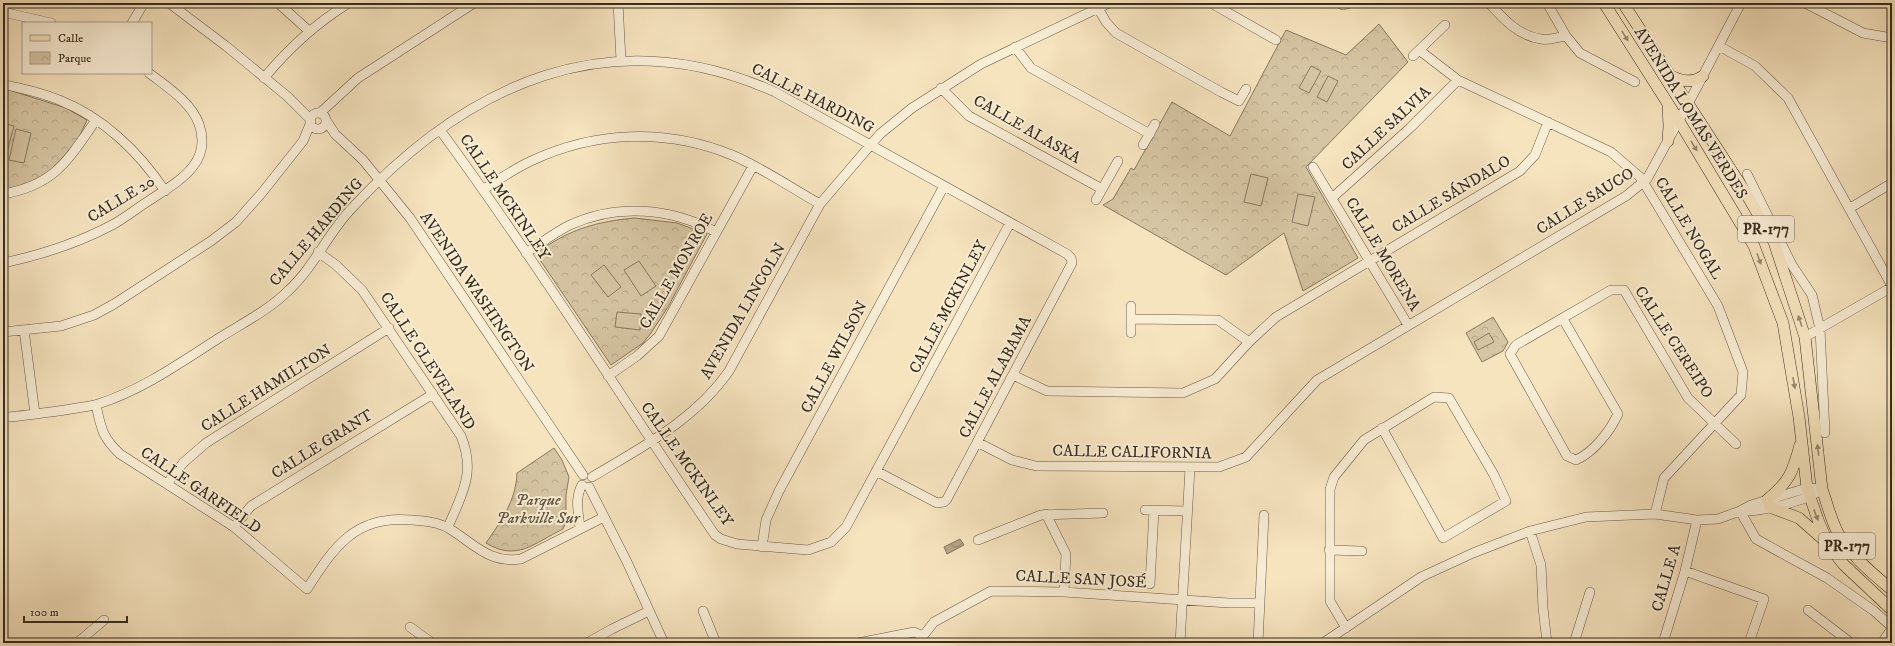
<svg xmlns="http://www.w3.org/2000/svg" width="1895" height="646" font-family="'IM FELL DW Pica',serif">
<defs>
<pattern id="park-crowns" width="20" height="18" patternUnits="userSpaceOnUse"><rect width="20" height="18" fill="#d6c5a3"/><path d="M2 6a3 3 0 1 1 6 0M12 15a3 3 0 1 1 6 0" fill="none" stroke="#b8a98c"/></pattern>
<pattern id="water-waves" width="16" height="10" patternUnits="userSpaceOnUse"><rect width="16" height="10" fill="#b5a588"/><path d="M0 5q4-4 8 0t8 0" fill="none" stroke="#94876f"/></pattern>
</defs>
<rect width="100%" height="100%" fill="#f6e4bf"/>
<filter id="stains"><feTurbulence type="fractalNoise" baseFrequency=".005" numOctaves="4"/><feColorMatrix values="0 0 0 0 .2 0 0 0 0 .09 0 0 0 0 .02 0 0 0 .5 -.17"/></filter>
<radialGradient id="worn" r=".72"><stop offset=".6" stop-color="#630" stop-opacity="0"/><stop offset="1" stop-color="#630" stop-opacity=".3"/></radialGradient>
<!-- park -->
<path fill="url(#park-crowns)" stroke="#877860" d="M1379,24L1408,62L1306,167L1358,258L1303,291L1284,233L1226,275L1103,205L1113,199L1131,168L1134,170L1172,102L1230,136L1286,30L1346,55Z
M3,88L66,108L87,120C82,131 77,143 69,153C54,171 28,187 3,189Z
M635,218L677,223L707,234L668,307L651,333L643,343L611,365L536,254C566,230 598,221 635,218Z
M1493,317L1508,342L1503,351L1482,362L1466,333Z
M554,448L562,460L569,477L566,495V522L563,529C534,543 517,562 486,543C501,521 516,501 517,473Z"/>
<!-- pitch -->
<path fill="#d6c5a3" stroke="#877860" d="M1311,66L1321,71L1309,93L1299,88Z
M1328,76L1338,81L1327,102L1317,97Z
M3,123L14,126L6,156L3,155Z
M16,129L31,133L24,163L9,160Z
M1251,174L1268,178L1261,206L1244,202Z
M1298,194L1315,197L1308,226L1292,222Z
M639,261L656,286L641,296L624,270Z
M604,265L621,287L608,297L591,275Z
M617,312L641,314L640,330L615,327Z
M1489,333L1494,342L1478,350L1474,342Z"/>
<!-- water -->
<path fill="url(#water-waves)" stroke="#83755d" d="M960,539L964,545L947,554L944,547Z"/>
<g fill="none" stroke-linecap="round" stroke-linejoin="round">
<defs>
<path id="minor" d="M169,3L226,46L287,96L311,120
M278,3L309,31
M618,3L621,60
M1211,3L1276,40
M1339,3L1343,5L1350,3
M1489,3C1503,19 1519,36 1541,39C1548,41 1558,37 1566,36
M1547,3L1566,36L1580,53L1635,82
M1805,3L1863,33L1892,38
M1098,8L1106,22L1116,33L1221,92L1239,101L1246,89
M3,12L51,23
M132,23L144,3
M1719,46L1755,66L1788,98L1892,286
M1015,47L1031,68L1150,134
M1419,50L1458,80L1611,152L1641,178L1718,306L1743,372L1741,395L1664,478L1655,514
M1413,56L1445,25
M264,78C289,48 316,23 349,3
M3,84C22,89 41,92 59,100C103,117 139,152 165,191
M941,88L969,116L1102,189
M320,113L358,78L474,3
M310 121a8 8 0 1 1 16 0a8 8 0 1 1-16 0Z
M326,120L335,134L363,160L410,218L583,475
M440,130C536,261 623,400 715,535L721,539L737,544L808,550L831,542L846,527L1010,223
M1143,145L1155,124
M1313,167L1408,325
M1747,174L1792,265L1812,295L1820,329L1825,433
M484,189C499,179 514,169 531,161C595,131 666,128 732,155C763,168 791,188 820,204
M3,194C55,185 68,160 96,120
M1332,198L1410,128L1458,80
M1096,200L1118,161
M1850,208L1892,183
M318,252L336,265L362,290L461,436C476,473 462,494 448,527
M526,253C540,244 555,232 570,225C618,203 671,208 716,232
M3,263C41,255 78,243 112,225C125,218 137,208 150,200C177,182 213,164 199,124C191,102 167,87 149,73
M1131,319L1218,320L1249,342
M1563,319L1618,414C1610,431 1594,452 1576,460L1567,456L1510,354L1516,345L1611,290H1624L1688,398L1736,444
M24,330L35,414
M3,332L61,326L94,315L114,304L211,241L236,222L261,194L303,141L311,122
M1131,333V306
M1805,337L1892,287
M1013,375L1047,391L1183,393L1215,379L1249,342L1276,317L1520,171L1535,155L1548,122
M608,376L637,356L659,336L753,166
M96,405C101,428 102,437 120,454L234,527L307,589C334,547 355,515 411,520C424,521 439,522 450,529C474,544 490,564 521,559L604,517
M9,417C30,415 51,412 71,409C80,407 89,407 98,404C142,390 180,363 219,338C243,323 269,310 289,290C314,267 328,233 352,208C468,83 610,18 775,92L1067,254L1071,258L1072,263L947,499L944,502L937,503L876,471
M977,442L1012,460L1036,466L1219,467L1246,457L1317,380L1626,196L1647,179L1697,87L1741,3
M592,477C642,447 695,420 729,371L820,204L880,134L912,108L981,64L1109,3
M167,484L183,463L206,443L389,328
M589,487L627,562L664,643
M1145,510L1187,511
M1740,511L1756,539L1827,578L1874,611L1892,627
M1742,511C1760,512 1800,502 1816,493
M1046,514L1066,554L1064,592
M234,527L251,506L433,394
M580,529C579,514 574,499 582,485
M1530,531L1541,565L1543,608L1547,643
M978,540L1041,515L1103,513
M762,547L766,520L779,491L944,186
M1329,550L1362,551
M1685,571L1764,599L1749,643
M1150,584L1154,510
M1808,610L1851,643
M703,611L716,643
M410,627L432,643
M1346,628L1330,601V489L1334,477L1364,440L1434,397L1449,398L1494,475L1506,501L1443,538L1382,428
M77,643L104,620
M587,643L612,629L649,611
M858,643L914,632L923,636
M921,643L923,636L934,622L991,591L1064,592L1229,603H1260
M1180,643L1190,468
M1258,643L1264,515
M1323,643L1421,577L1473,553L1530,531L1586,517L1655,514L1697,520L1718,519L1740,511L1751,505L1807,488L1822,489
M1574,643L1590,592
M1663,643L1685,571L1697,520
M1882,643L1892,628"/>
<path id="major" d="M1604,3L1679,121L1754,246L1783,323L1799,417L1807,488L1818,520L1829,546L1844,565L1892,610
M1623,3L1744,190L1774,242L1805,337L1822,489C1827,503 1831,520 1838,533C1851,556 1872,573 1892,590
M1669,75C1681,81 1691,84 1703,76
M1668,105L1669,126L1668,141
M1767,500C1789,482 1793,472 1800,445
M1770,507L1799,518L1825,541"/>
</defs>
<!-- minor casing -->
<use href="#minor" stroke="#685a46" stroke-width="10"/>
<!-- major casing -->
<use href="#major" stroke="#382c1d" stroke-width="12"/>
<!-- minor -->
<use href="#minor" stroke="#f9edd5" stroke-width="9"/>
<!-- major -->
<use href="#major" stroke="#f6e4bf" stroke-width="11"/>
</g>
<!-- one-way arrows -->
<defs><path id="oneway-solid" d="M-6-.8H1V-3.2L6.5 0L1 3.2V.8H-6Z"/></defs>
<g fill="#97886e">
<use href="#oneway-solid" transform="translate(1625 36) rotate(58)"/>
<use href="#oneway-solid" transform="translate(1694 146) rotate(59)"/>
<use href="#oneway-solid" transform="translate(1759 259) rotate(70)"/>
<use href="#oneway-solid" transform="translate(1800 321) rotate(-109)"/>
<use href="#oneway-solid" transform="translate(1794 383) rotate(80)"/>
<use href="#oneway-solid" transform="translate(1818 450) rotate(-97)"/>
<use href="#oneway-solid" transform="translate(1816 515) rotate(69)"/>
</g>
<g text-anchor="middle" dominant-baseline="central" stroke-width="4" stroke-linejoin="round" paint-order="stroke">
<!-- shield labels -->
<g fill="#f9edd5" stroke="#726654" stroke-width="1">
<rect x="1738" y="216" width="56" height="26" rx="3"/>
<rect x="1819" y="533" width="56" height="26" rx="3"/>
</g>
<g font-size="15" font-weight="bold" fill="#382c1d">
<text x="1766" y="229">PR-177</text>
<text x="1847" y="546">PR-177</text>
</g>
<!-- street labels -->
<g font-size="16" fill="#382c1d" stroke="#f9edd5">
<text transform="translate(813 98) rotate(27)">CALLE HARDING</text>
<text transform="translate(1691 113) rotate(58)">AVENIDA LOMAS VERDES</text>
<text transform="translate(1386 128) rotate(-43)">CALLE SALVIA</text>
<text transform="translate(1027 129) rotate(30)">CALLE ALASKA</text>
<text transform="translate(1451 194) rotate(-31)">CALLE SÁNDALO</text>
<text transform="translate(505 197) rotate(56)">CALLE MCKINLEY</text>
<text transform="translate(121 199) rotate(-31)">CALLE 20</text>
<text transform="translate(1585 201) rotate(-32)">CALLE SAUCO</text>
<text transform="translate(1689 228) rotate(59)">CALLE NOGAL</text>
<text transform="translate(316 232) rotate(-50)">CALLE HARDING</text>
<text transform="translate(1383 254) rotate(59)">CALLE MORENA</text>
<text transform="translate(676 271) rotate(-60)">CALLE MONROE</text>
<text transform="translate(477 292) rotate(56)">AVENIDA WASHINGTON</text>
<text transform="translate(948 307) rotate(-62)">CALLE MCKINLEY</text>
<text transform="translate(743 311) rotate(-60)">AVENIDA LINCOLN</text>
<text transform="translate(1674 342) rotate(57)">CALLE CEREIPO</text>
<text transform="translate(834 357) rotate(-62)">CALLE WILSON</text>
<text transform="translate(428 361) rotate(57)">CALLE CLEVELAND</text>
<text transform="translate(995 377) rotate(-62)">CALLE ALABAMA</text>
<text transform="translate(266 388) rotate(-32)">CALLE HAMILTON</text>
<text transform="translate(322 444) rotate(-32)">CALLE GRANT</text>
<text transform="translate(1132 452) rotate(1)">CALLE CALIFORNIA</text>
<text transform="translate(687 464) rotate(55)">CALLE MCKINLEY</text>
<text transform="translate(201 490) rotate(34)">CALLE GARFIELD</text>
<text transform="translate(1666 578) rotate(-74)">CALLE A</text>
<text transform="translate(1081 579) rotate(3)">CALLE SAN JOSÉ</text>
</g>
<!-- park labels -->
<g font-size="16" font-style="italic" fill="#60523e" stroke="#f9edd5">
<text x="538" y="500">Parque<tspan x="538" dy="18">Parkville Sur</tspan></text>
</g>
</g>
<!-- margin -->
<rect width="1895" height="646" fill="none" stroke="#f6e4bf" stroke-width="16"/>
<rect x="4" y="4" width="1887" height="638" fill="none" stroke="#382c1d" stroke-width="2"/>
<rect x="8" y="8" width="1879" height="630" fill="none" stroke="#382c1d"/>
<!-- legend -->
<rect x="22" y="22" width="130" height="52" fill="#f9edd5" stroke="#aca08b"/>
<rect x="30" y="35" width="20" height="6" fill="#f6e4bf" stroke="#aca08b"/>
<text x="58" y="42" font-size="12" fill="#382c1d">Calle</text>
<rect x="30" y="52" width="20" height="12" fill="url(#park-crowns)" stroke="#aca08b"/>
<text x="58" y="62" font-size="12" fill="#382c1d">Parque</text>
<!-- scale -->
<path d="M24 616v6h103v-6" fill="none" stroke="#382c1d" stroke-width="2"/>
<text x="30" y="616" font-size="12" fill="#382c1d" stroke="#f9edd5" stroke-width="3" paint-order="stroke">100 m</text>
<rect width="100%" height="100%" filter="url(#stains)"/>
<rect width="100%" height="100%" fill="url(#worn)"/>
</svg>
